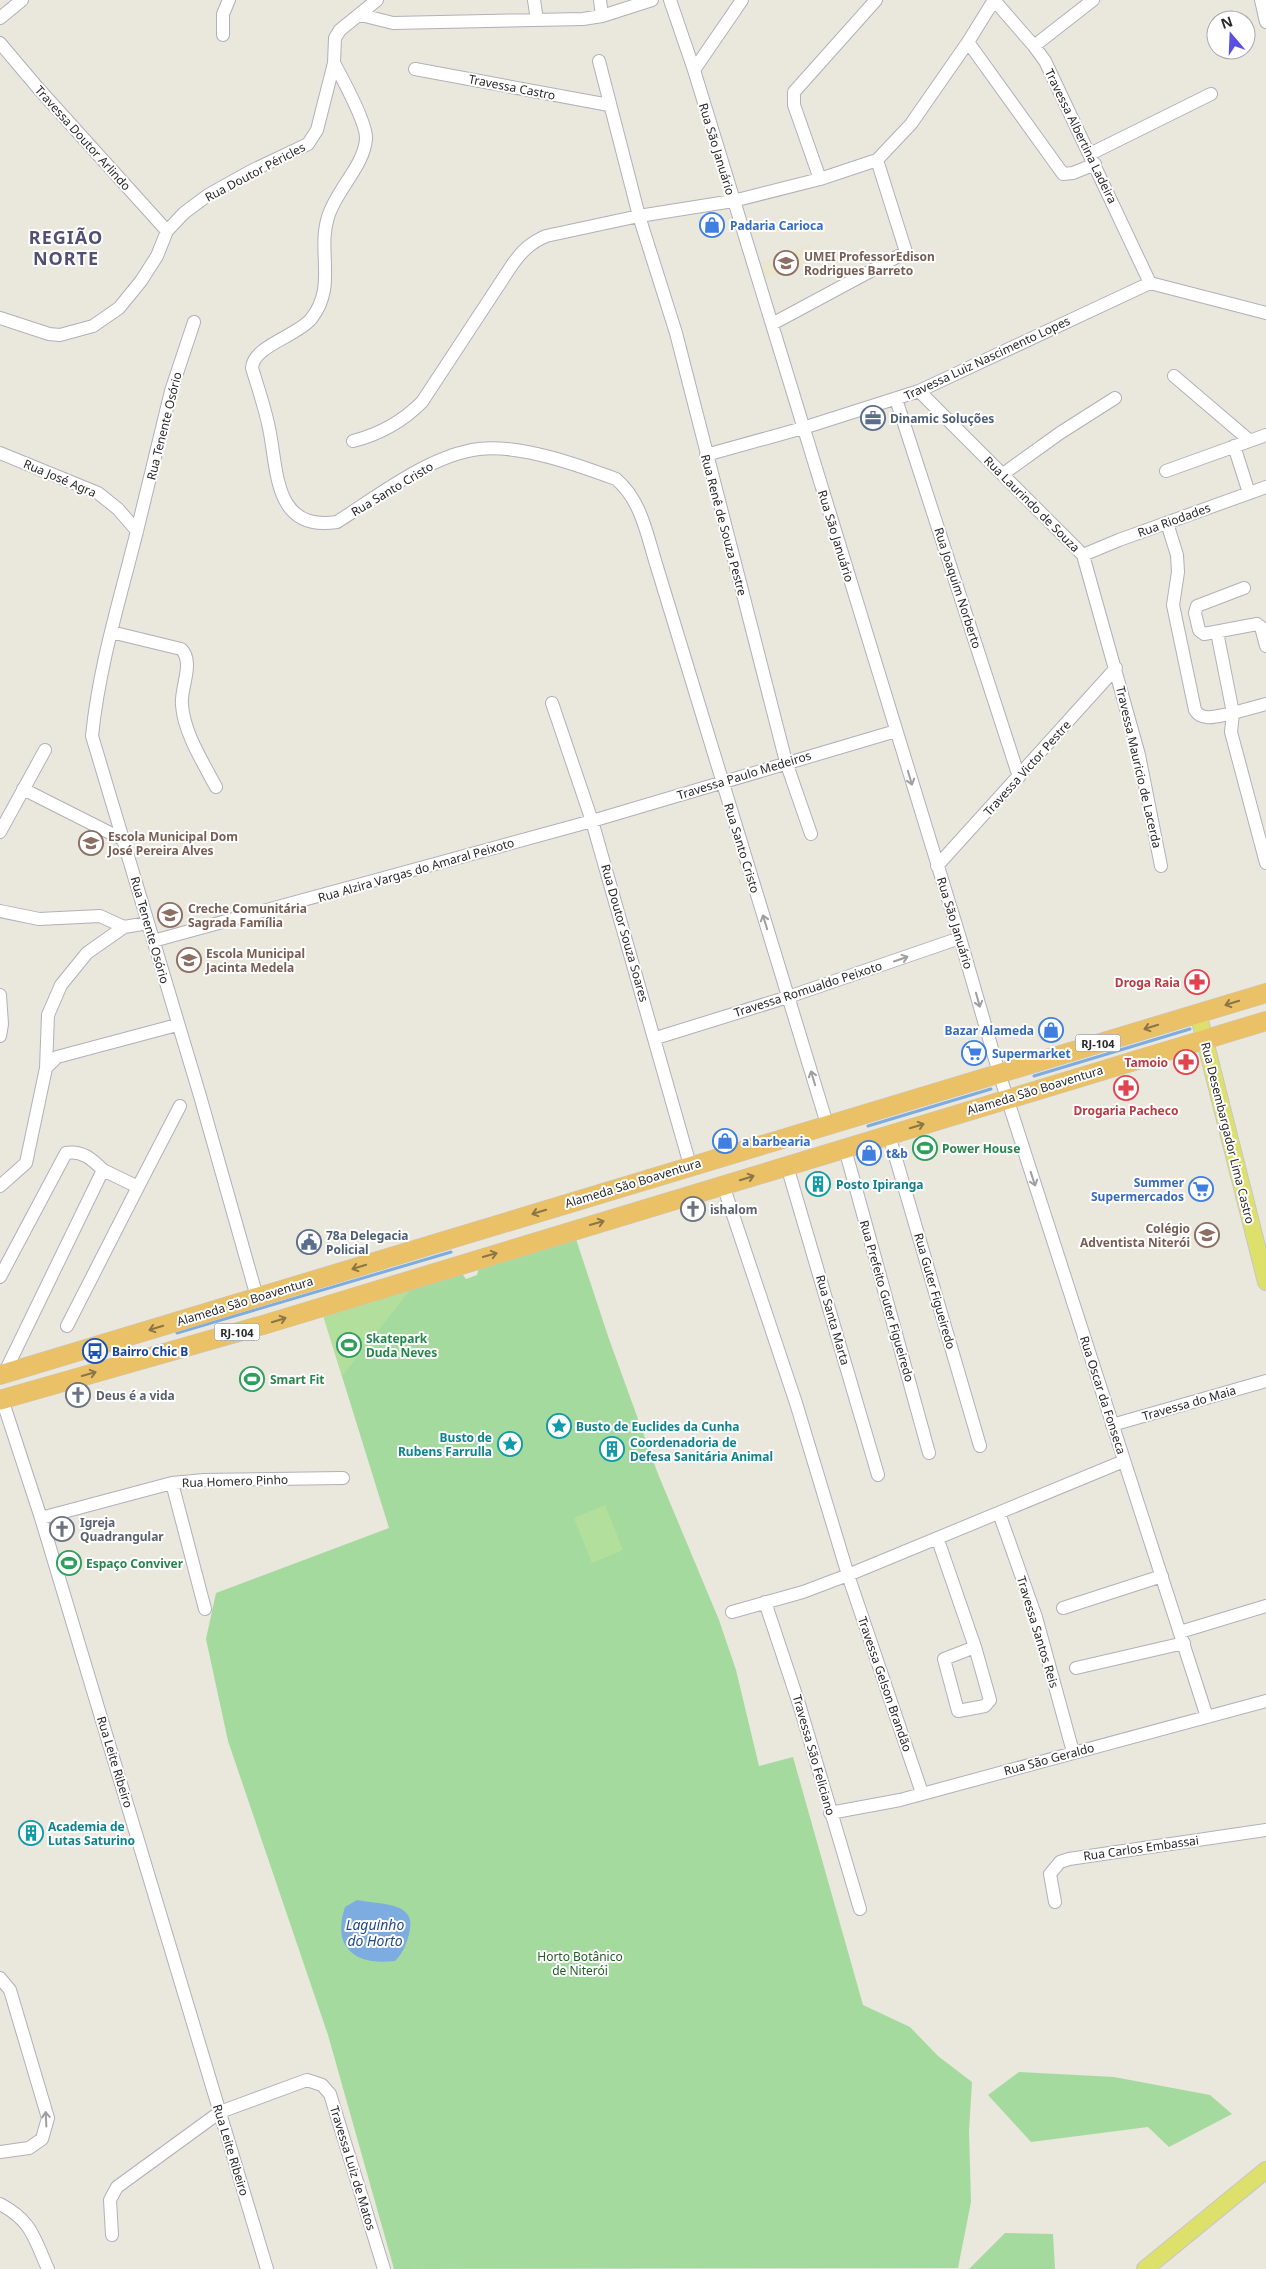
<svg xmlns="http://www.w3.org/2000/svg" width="1266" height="2269" font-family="'Noto Sans',sans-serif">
<rect width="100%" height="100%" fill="#eae7dd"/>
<!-- education -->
<path fill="#eae7ce" d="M811,245L816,262L763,280L757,264Z"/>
<!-- green -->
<path fill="#a5da9f" d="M575,1236L609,1339L658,1474L719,1620L736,1670L759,1766L793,1757L863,2005L910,2027L938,2056L972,2082L969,2131L971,2202L958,2268L394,2269L328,2035L228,1741L206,1639L216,1593L389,1528L323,1315L460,1271L466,1279L477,1275L480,1264Z
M1019,2072L1114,2077L1210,2095L1232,2114L1169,2147L1148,2127L1031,2142L988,2095Z
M1005,2233L1053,2234L1055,2269H969Z"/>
<!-- pitch -->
<path fill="#b2e09c" d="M414,1285L342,1376L323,1315Z
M605,1505L623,1550L592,1563L574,1518Z"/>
<!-- water -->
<path fill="#7cace0" d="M357,1900C380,1905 419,1901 409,1934C406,1945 403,1953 395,1961C356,1966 331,1948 345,1907Z"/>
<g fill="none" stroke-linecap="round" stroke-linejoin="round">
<!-- stream -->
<path stroke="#7cace0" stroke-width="3" d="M1034,1076L1190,1029
M868,1126L991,1089
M177,1333L451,1252"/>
<defs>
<path id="minor" d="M534,0L537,20
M600,0L602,16
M670,0L694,70L960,938L999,1073L1207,1717
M994,0L1034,46L1045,61L1150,283
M1261,0L1266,22
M361,15L393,23L583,19L602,16L652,0
M0,18L22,0
M223,35V14L229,0
M968,42L1063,174L1073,173L1095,164
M0,43L38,88L167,231
M1034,46L1093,0
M599,61L639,216L676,333L786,762L811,834
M334,63C342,78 367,123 366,139C364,166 336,190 328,217C317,252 337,287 311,319C297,336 253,346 252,368C258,388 265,408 269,428C278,470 273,532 337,522C378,496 430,455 479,449C520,444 578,465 616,479C642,501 647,536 657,567L827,1124
M415,69L609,105
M694,70L742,0
M1090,154L1211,94
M820,179L794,105V92L876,0
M1150,283L1266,313
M0,318L49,334L60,335L93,326L119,308L141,281L157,256L167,231L184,213L208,195L251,171L308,144L317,130L334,63L335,38L340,30L377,0
M772,324L906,252L877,160
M1174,376L1249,440
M919,391L1083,555L1139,755L1161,866
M896,399L1019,777
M353,441C381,434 402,422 422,402L512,265C522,251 530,243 546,236L639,216L733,201L820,179L877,160L911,124L968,42L994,0
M1234,446L1249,493
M0,453L98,493L118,509L137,531C120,599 99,666 92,736L200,1096L257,1297
M706,455L803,428L919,391L1150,283
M1166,471L1266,435
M1003,474L1060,433L1115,398
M1167,523L1177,555L1178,572L1173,605L1195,710C1202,723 1221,715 1233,713L1231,732L1266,863
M137,531L171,391L194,322
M1083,555L1119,540L1266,487
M1244,588L1197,606L1195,613L1199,630L1204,634L1257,624L1261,627L1266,646
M111,632L181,649C195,662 180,688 182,705C184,733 203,762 216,787
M1217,632L1233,713L1266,704
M552,703L592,821L690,1165
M23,789L124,840
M0,832L45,750
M937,866L1116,668
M0,911L39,919L100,916L124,927
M153,941L592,821L896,731
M0,995L2,1024L0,1036
M656,1038L788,997L960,938
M46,1068L48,1015L61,985L87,953L124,927L148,923
M889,1135L980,1446
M845,1149L929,1453
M787,1166L878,1475
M723,1185L796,1403L848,1575L922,1793
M0,1186L26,1163L46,1068L57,1057L177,1025
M138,1187L180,1106
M0,1277L66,1153C82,1150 92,1159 103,1170L4,1374
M67,1326L138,1187L103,1170
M2,1399L41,1518L267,2269
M1112,1425L1266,1381
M172,1483L205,1609
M999,1513L1036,1617L1073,1752
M41,1518L172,1483L204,1480L343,1478
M938,1540L975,1647L990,1700L985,1706L958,1711L944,1659L975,1647
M765,1602L799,1704L860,1909
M1063,1608L1162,1576
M732,1612L803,1592L848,1575L1124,1461
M1180,1632L1266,1606
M1076,1668L1184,1643
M830,1813L900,1800L1266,1701
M1055,1902L1050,1874L1060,1862L1069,1859L1266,1830
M0,1978L10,1990L48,2118L42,2139L29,2148L0,2152
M0,2204C32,2221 34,2238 48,2269
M112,2235L110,2200L117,2187L220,2112L307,2080L322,2085L330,2094L384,2269"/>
<path id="major" d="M1198,1013L1266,1282
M1145,2269L1266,2170"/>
<path id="highway" d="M0,1375L1266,993
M0,1400L263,1325L1266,1021"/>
</defs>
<!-- minor casing -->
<use href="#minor" stroke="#b1b0bb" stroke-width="14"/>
<!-- major casing -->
<use href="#major" stroke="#c7c7c7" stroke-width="18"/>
<!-- highway casing -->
<use href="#highway" stroke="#c7c7c7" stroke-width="20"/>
<!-- minor -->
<use href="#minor" stroke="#fff" stroke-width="12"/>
<!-- major -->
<use href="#major" stroke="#dee06c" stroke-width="16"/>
<!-- highway -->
<use href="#highway" stroke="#ebc167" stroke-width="19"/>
</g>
<!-- one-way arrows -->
<defs><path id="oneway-shaft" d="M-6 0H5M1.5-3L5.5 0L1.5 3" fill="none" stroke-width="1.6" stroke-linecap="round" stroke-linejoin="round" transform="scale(1.25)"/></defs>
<g stroke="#9f9f9f">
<use href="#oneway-shaft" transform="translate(910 778) rotate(73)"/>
<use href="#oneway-shaft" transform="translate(765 922) rotate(-107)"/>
<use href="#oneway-shaft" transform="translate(901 959) rotate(-19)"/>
<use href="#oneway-shaft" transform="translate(978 1000) rotate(74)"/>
<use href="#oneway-shaft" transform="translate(813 1078) rotate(-107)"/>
<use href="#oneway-shaft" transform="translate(1033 1179) rotate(72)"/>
<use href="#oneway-shaft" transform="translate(46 2119) rotate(-93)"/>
</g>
<g stroke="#8a7548">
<use href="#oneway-shaft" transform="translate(1232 1003) rotate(163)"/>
<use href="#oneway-shaft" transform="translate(1151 1027) rotate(163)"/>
<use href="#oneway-shaft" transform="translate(917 1126) rotate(-17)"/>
<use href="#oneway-shaft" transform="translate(747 1178) rotate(-17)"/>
<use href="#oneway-shaft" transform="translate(539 1212) rotate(163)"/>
<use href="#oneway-shaft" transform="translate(597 1223) rotate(-16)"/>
<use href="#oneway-shaft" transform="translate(490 1255) rotate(-16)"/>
<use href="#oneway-shaft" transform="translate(359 1267) rotate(163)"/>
<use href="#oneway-shaft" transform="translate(279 1320) rotate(-17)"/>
<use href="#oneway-shaft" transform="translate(156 1328) rotate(163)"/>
<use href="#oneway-shaft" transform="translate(89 1374) rotate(-16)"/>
</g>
<!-- icons -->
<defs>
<symbol id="shop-ring" viewBox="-11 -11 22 22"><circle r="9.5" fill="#fff" stroke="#3f7fe0" stroke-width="1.5"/><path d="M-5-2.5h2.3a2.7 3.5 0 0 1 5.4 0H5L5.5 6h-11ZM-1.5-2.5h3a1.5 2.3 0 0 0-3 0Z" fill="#3f7fe0"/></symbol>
<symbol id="school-ring" viewBox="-11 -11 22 22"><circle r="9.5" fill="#fff" stroke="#8d6e63" stroke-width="1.5"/><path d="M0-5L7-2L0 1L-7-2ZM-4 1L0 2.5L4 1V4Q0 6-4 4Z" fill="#8d6e63"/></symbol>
<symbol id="office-ring" viewBox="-11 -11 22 22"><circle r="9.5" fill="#fff" stroke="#5c6f8a" stroke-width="1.5"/><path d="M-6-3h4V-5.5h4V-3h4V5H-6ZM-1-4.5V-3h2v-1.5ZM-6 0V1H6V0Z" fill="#5c6f8a"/></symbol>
<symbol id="pharmacy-ring" viewBox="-11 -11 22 22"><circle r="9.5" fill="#fff" stroke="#e0444e" stroke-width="1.5"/><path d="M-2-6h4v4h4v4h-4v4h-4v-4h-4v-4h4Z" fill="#e0444e"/></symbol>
<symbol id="supermarket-ring" viewBox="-11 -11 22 22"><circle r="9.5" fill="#fff" stroke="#3f7fe0" stroke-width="1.5"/><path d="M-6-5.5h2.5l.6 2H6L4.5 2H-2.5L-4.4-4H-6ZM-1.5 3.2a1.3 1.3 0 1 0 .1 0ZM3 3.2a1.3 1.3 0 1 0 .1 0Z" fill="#3f7fe0"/></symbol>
<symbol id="stadium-ring" viewBox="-11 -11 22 22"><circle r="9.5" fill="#fff" stroke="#2e9e5b" stroke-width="1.5"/><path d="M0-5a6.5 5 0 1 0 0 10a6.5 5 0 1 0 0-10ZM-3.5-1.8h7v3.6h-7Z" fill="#2e9e5b"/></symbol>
<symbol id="building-ring" viewBox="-11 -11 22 22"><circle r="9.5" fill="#fff" stroke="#0f9aa8" stroke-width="1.5"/><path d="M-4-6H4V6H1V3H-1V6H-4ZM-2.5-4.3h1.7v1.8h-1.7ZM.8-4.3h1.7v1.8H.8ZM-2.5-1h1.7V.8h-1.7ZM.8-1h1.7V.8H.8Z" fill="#0f9aa8"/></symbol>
<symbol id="church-ring" viewBox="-11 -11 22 22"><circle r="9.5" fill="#fff" stroke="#6b7280" stroke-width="1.5"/><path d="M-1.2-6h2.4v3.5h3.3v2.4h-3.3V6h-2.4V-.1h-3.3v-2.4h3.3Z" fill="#6b7280"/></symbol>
<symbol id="civic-ring" viewBox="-11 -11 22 22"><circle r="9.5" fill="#fff" stroke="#5c6f8a" stroke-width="1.5"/><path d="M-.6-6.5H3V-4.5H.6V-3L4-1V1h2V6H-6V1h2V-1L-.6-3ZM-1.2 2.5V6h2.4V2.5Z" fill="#5c6f8a"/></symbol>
<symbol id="bus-ring" viewBox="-11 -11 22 22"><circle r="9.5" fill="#fff" stroke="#1a4fb4" stroke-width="1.5"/><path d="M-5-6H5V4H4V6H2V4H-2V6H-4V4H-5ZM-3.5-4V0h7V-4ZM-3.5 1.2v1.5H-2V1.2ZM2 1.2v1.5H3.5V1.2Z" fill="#1a4fb4"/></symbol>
<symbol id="sight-ring" viewBox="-11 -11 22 22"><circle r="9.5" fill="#fff" stroke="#0f9aa8" stroke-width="1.5"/><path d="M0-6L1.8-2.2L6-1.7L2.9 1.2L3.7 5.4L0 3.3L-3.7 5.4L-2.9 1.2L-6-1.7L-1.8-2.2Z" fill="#0f9aa8"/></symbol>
</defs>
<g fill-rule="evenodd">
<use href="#shop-ring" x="698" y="211" width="28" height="28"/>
<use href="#school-ring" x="772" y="249" width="28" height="28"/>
<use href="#office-ring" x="859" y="404" width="28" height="28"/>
<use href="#school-ring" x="77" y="829" width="28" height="28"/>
<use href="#school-ring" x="156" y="901" width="28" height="28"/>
<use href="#school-ring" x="175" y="946" width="28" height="28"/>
<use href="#pharmacy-ring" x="1183" y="968" width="28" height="28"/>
<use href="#shop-ring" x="1037" y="1016" width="28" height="28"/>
<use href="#supermarket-ring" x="960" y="1039" width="28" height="28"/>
<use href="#pharmacy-ring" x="1172" y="1048" width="28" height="28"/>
<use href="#pharmacy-ring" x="1112" y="1074" width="28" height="28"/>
<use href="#shop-ring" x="711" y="1127" width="28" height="28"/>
<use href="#stadium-ring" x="911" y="1134" width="28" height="28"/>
<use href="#shop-ring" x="855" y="1139" width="28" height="28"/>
<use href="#building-ring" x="804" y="1170" width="28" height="28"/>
<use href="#supermarket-ring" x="1187" y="1175" width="28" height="28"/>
<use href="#church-ring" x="679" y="1195" width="28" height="28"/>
<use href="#school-ring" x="1193" y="1221" width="28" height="28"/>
<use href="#civic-ring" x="295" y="1228" width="28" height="28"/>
<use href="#stadium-ring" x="335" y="1331" width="28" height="28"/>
<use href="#bus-ring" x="81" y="1337" width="28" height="28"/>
<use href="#stadium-ring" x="238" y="1365" width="28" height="28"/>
<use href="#church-ring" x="64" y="1381" width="28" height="28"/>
<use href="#sight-ring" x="545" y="1412" width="28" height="28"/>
<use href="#sight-ring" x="496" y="1430" width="28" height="28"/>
<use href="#building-ring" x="598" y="1435" width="28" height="28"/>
<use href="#church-ring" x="48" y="1515" width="28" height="28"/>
<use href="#stadium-ring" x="55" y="1549" width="28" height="28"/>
<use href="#building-ring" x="17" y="1819" width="28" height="28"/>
</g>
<g text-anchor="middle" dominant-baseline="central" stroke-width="4" stroke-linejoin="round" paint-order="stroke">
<!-- shield labels -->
<g fill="#fff" stroke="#696969" stroke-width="1">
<rect x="1075.5" y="1034.5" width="45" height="17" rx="4"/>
<rect x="214.5" y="1323.5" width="45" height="17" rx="4"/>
</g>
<g font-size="11" font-weight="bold" fill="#292929">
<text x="1098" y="1043">RJ-104</text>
<text x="237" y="1332">RJ-104</text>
</g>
<!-- street labels -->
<g font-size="12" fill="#292929" stroke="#fff">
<text transform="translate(512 87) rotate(11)">Travessa Castro</text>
<text transform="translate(1081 136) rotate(64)">Travessa Albertina Ladeira</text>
<text transform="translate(83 138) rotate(48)">Travessa Doutor Arlindo</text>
<text transform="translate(717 149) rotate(73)">Rua São Januário</text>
<text transform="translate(255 172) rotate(-28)">Rua Doutor Péricles</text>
<text transform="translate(987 358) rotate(-25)">Travessa Luiz Nascimento Lopes</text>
<text transform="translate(164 426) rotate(-76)">Rua Tenente Osório</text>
<text transform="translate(60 478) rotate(23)">Rua José Agra</text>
<text transform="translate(392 489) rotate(-31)">Rua Santo Cristo</text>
<text transform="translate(1032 504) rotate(45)">Rua Laurindo de Souza</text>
<text transform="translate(1174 520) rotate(-20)">Rua Riodades</text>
<text transform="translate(724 525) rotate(75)">Rua Renê de Souza Pestre</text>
<text transform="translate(836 536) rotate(73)">Rua São Januário</text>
<text transform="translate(958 588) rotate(72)">Rua Joaquim Norberto</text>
<text transform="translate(1139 767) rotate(77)">Travessa Mauricio de Lacerda</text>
<text transform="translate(1027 768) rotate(-48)">Travessa Victor Pestre</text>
<text transform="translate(744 775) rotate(-17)">Travessa Paulo Medeiros</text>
<text transform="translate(742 848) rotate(73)">Rua Santo Cristo</text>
<text transform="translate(416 870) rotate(-16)">Rua Alzira Vargas do Amaral Peixoto</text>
<text transform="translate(955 923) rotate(73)">Rua São Januário</text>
<text transform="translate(150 930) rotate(74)">Rua Tenente Osório</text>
<text transform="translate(625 933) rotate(74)">Rua Doutor Souza Soares</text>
<text transform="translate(808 989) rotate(-18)">Travessa Romualdo Peixoto</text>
<text transform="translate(1035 1090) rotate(-17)">Alameda São Boaventura</text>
<text transform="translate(1228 1133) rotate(76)">Rua Desembargador Lima Castro</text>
<text transform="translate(633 1183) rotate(-17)">Alameda São Boaventura</text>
<text transform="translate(935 1291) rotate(74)">Rua Guter Figueiredo</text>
<text transform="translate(245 1301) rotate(-17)">Alameda São Boaventura</text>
<text transform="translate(887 1301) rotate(74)">Rua Prefeito Guter Figueiredo</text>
<text transform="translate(833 1320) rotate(74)">Rua Santa Marta</text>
<text transform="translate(1103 1395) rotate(72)">Rua Oscar da Fonseca</text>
<text transform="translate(1189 1403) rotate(-16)">Travessa do Maia</text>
<text transform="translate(235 1481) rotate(-2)">Rua Homero Pinho</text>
<text transform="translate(1038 1632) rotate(73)">Travessa Santos Reis</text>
<text transform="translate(885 1684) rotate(71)">Travessa Gelson Brandão</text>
<text transform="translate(814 1755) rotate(74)">Travessa São Feliciano</text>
<text transform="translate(1049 1759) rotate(-15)">Rua São Geraldo</text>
<text transform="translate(115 1762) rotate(73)">Rua Leite Ribeiro</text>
<text transform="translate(1141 1848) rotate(-8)">Rua Carlos Embassai</text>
<text transform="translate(231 2150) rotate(73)">Rua Leite Ribeiro</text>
<text transform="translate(353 2168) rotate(73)">Travessa Luiz de Matos</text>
</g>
<!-- shop labels -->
<g font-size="12" font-weight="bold" fill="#366cbe" stroke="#fff" text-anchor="start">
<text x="730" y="225">Padaria Carioca</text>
<text x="1034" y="1030" text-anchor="end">Bazar Alameda</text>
<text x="992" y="1053">Supermarket</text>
<text x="742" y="1141">a barbearia</text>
<text x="886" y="1153">t&amp;b</text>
<text x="1184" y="1182" text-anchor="end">Summer<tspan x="1184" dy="14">Supermercados</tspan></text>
</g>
<!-- education labels -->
<g font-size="12" font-weight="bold" fill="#785e54" stroke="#fff" text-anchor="start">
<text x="804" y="256">UMEI ProfessorEdison<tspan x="804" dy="14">Rodrigues Barreto</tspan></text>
<text x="108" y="836">Escola Municipal Dom<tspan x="108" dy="14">José Pereira Alves</tspan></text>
<text x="188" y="908">Creche Comunitária<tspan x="188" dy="14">Sagrada Família</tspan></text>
<text x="206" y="953">Escola Municipal<tspan x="206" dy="14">Jacinta Medela</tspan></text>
<text x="1190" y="1228" text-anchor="end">Colégio<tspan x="1190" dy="14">Adventista Niterói</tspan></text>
</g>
<!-- service labels -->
<g font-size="12" font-weight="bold" fill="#4e5e75" stroke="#fff" text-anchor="start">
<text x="890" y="418">Dinamic Soluções</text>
<text x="326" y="1235">78a Delegacia<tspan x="326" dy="14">Policial</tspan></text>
</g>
<!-- health labels -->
<g font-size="12" font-weight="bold" fill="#be3a42" stroke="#fff" text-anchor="end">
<text x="1180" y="982">Droga Raia</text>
<text x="1168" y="1062">Tamoio</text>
<text x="1126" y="1110" text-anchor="middle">Drogaria Pacheco</text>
</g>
<!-- leisure labels -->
<g font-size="12" font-weight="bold" fill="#27864d" stroke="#fff" text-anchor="start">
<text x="942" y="1148">Power House</text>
<text x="366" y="1338">Skatepark<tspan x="366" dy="14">Duda Neves</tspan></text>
<text x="270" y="1379">Smart Fit</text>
<text x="86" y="1563">Espaço Conviver</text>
</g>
<!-- culture labels -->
<g font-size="12" font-weight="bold" fill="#0d838f" stroke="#fff" text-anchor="start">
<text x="836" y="1184">Posto Ipiranga</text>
<text x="576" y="1426">Busto de Euclides da Cunha</text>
<text x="492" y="1437" text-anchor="end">Busto de<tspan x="492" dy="14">Rubens Farrulla</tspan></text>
<text x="630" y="1442">Coordenadoria de<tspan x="630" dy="14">Defesa Sanitária Animal</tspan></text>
<text x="48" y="1826">Academia de<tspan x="48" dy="14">Lutas Saturino</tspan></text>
</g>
<!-- worship labels -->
<g font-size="12" font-weight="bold" fill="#5b616d" stroke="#fff" text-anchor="start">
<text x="710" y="1209">ishalom</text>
<text x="96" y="1395">Deus é a vida</text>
<text x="80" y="1522">Igreja<tspan x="80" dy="14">Quadrangular</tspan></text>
</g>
<!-- transit labels -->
<g font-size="12" font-weight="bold" fill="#164399" stroke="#fff" text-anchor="start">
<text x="112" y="1351">Bairro Chic B</text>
</g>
<!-- park labels -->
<g font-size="12" fill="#225d25" stroke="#fff">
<text x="580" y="1956">Horto Botânico<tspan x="580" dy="14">de Niterói</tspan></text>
</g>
<!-- water labels -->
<g font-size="14" font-style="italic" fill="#1d498a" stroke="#fff">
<text x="375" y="1924">Laguinho<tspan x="375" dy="16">do Horto</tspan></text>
</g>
<!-- district labels -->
<g font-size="18" font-weight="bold" letter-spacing="1" fill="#524f74" stroke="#fff">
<text x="66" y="237">REGIÃO<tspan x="66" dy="21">NORTE</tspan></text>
</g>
</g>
<!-- north arrow -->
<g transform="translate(1231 35) rotate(341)"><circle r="24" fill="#ffffff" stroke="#a9a9a9"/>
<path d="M0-4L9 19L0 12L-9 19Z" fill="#594fe4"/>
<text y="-8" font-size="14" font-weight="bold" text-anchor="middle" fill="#292929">N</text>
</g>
</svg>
